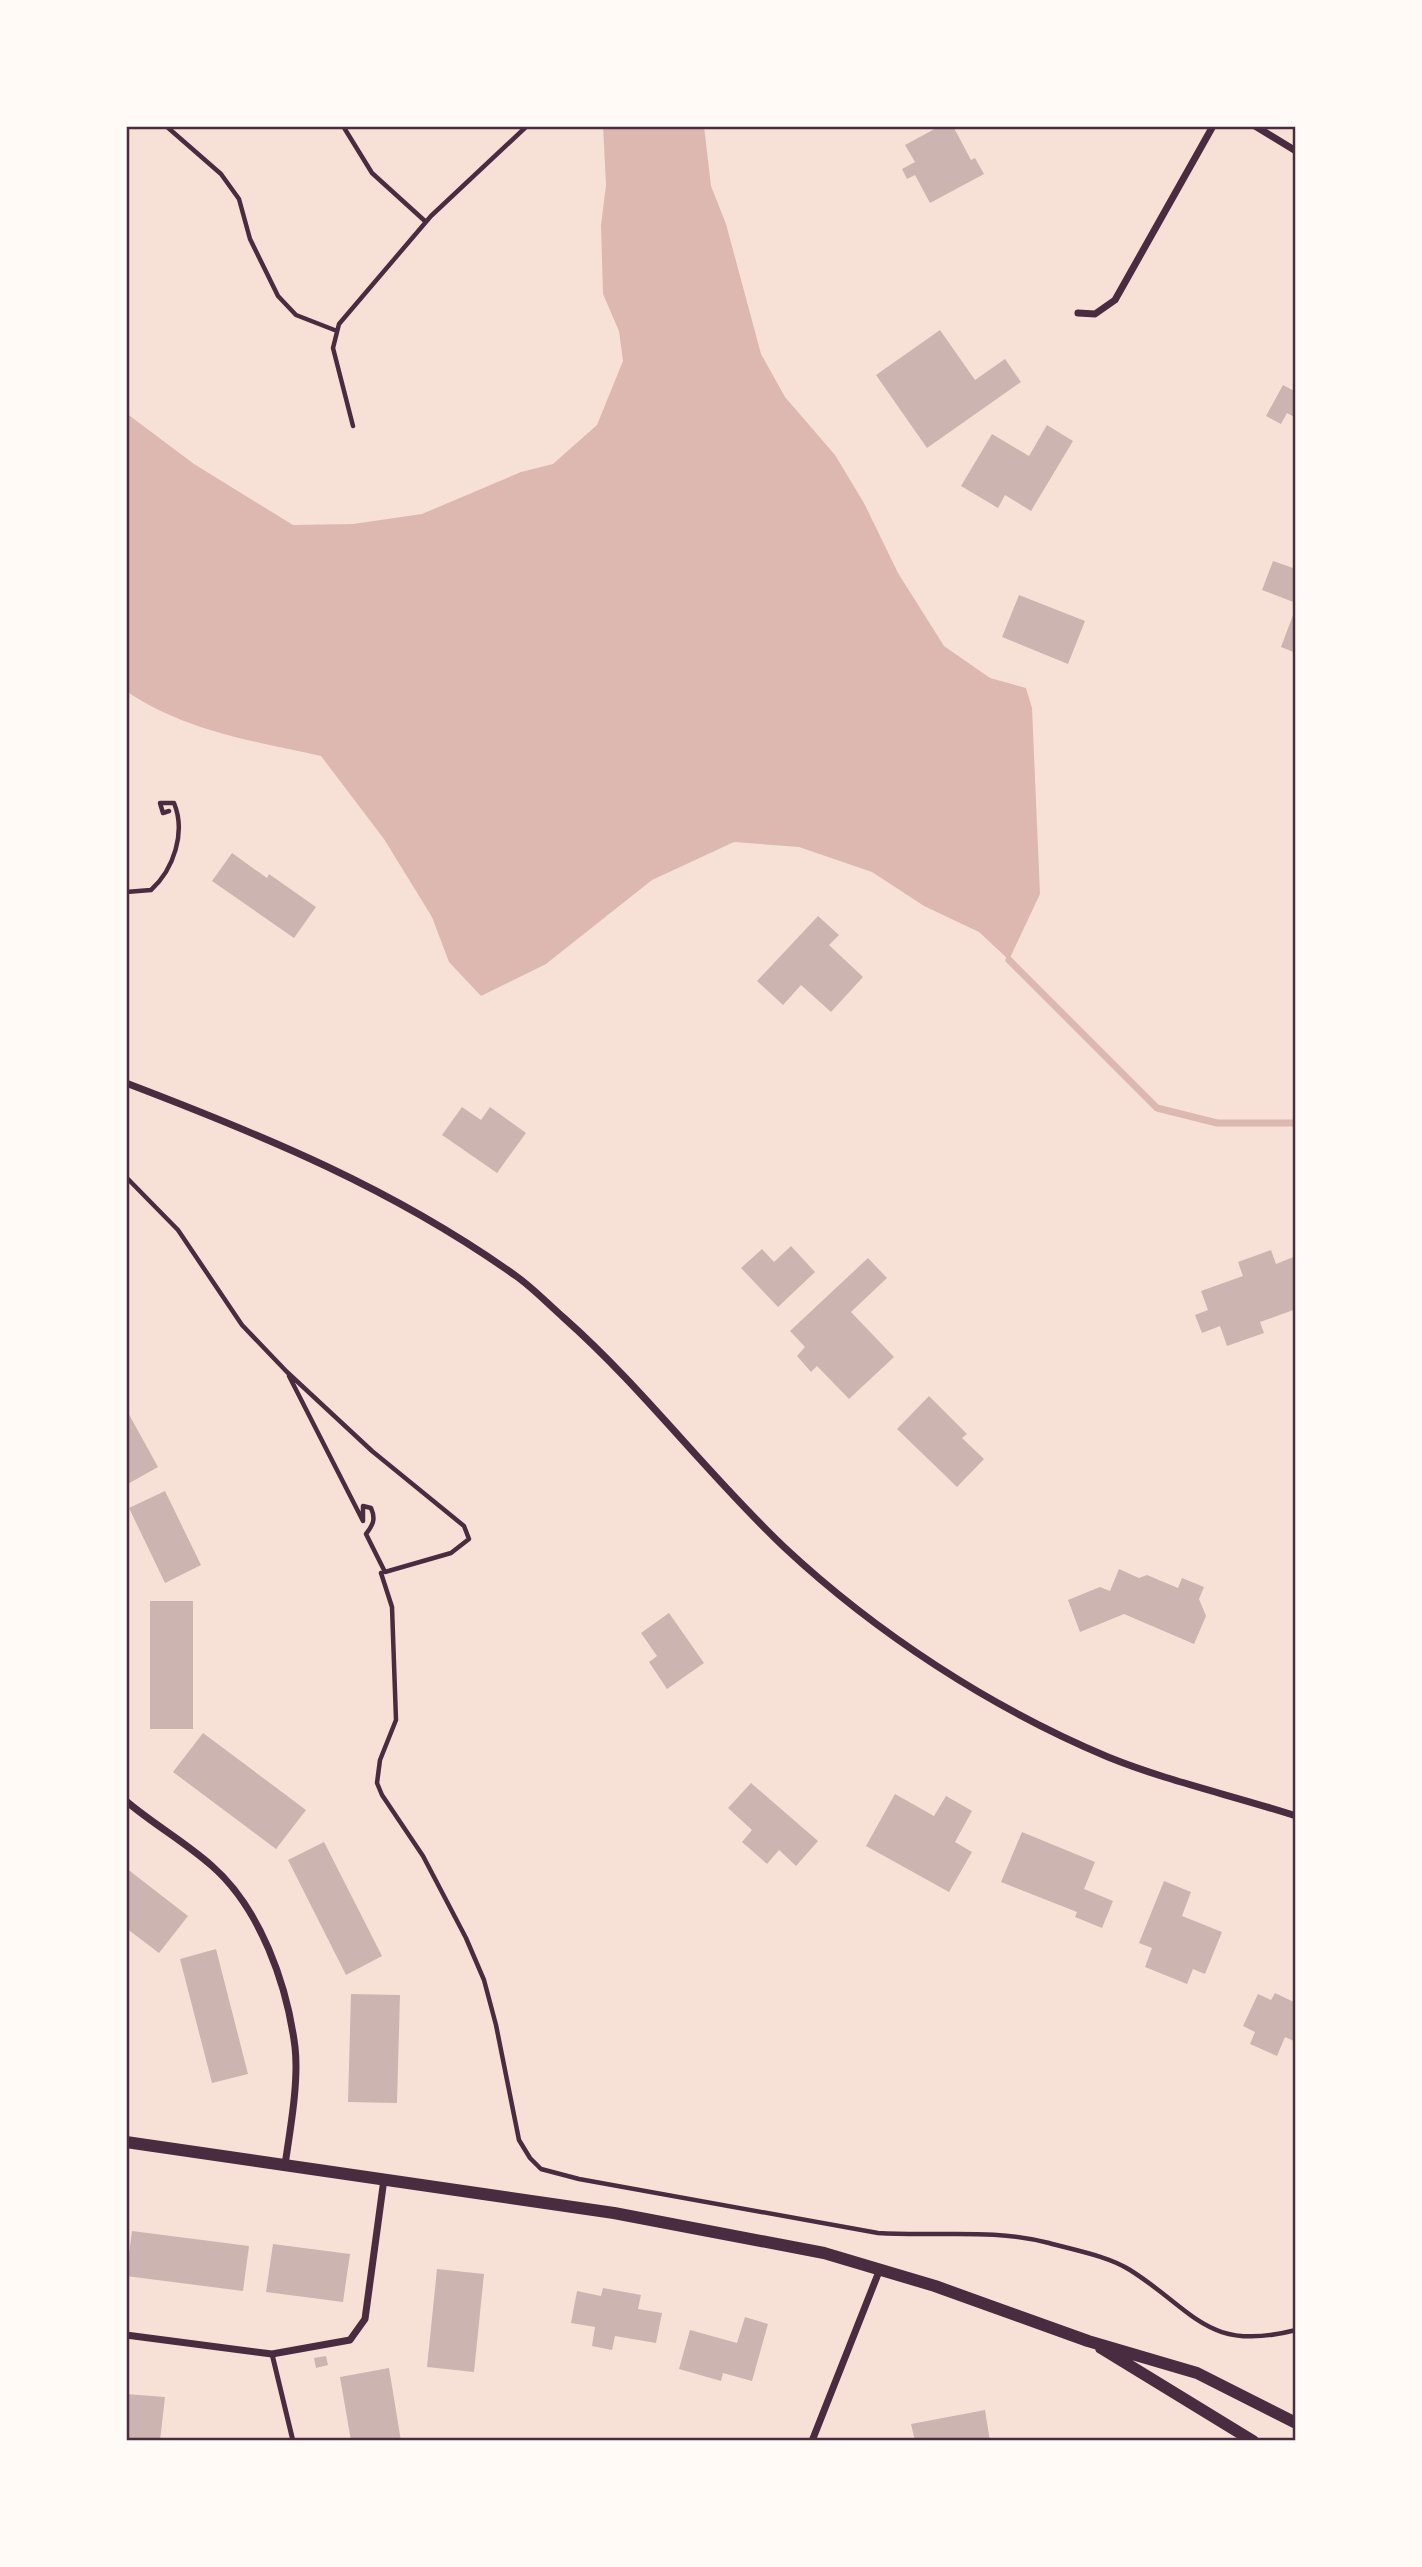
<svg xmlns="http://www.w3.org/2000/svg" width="1422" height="2567" font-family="Jost,sans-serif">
<rect width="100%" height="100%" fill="#f7e1d7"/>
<!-- water -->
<path fill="#dcb8b0" d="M603,126H704L711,186L726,224L761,354L785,397L835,455L864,503L898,573L944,646L990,678L1026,688L1032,708L1040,894L1009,960L979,932L924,906L872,872L799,847L734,842L652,880L546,964L481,996L449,962L432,917L384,839L321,756C253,741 185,731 126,691V413L194,464L293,525L353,524L422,514L521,472L553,464L597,425L623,361L619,331L603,294L601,225L606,185Z"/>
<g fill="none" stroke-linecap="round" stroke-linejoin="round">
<!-- stream -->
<path stroke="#dcb8b0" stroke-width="7" d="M1009,960L1157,1108L1217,1123H1296"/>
</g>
<!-- building -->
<path fill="#ccb4b1" d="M940,126H953L971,160L975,158L984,174L930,203L915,175L907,179L902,169L915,162L905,145Z
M940,330L975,380L1005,359L1021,382L927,448L876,375Z
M1283,385L1296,392V418L1287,413L1281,424L1266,416Z
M1047,425L1073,441L1031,511L1005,495L998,508L961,486L992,434L1029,456Z
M1273,561L1296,569V603L1262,590Z
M1019,595L1085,621L1068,664L1002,637Z
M1296,607V653L1281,647Z
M232,853L267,878L269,874L316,907L294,938L212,881Z
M818,916L839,935L829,945L863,977L831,1012L801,985L783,1005L757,981Z
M462,1107L481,1120L490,1107L526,1133L497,1173L442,1135Z
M791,1246L815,1272L778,1307L741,1268L762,1249L774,1262Z
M1271,1250L1276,1264L1296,1256V1309L1260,1322L1264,1333L1227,1346L1220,1326L1202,1333L1195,1315L1208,1310L1201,1291L1243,1276L1238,1262Z
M868,1258L887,1278L851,1312L894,1357L849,1399L817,1366L811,1372L797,1356L805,1347L790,1331Z
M929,1396L967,1434L962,1438L984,1459L957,1487L897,1429Z
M126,1409L158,1467L126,1485Z
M165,1491L201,1565L165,1583L129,1508Z
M1119,1569L1139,1578L1147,1575L1178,1588L1182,1578L1204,1587L1199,1599L1206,1616L1194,1644L1124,1614L1080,1632L1068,1600L1100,1587L1110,1591Z
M150,1601H193V1729H150Z
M669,1613L704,1663L667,1689L649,1662L657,1656L641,1633Z
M203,1733L306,1810L276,1849L173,1772Z
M751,1783L818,1841L796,1866L779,1850L767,1864L742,1842L752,1830L728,1808Z
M895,1794L934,1816L946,1796L972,1811L955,1842L972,1852L949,1892L866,1846Z
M1022,1832L1095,1862L1084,1889L1113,1901L1102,1928L1075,1917L1077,1912L1001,1882Z
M324,1842L382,1956L346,1975L288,1860Z
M126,1868L188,1916L159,1953L126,1928Z
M1164,1881L1191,1892L1182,1916L1222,1932L1205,1974L1193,1969L1187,1984L1145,1967L1152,1948L1139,1943Z
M216,1949L248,2074L212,2083L180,1959Z
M1275,1993L1296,2003V2042L1285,2037L1277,2056L1250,2044L1255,2032L1243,2026L1258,1994L1271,2000Z
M351,1994L400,1995L397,2103L348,2102Z
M132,2231L249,2246L243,2291L126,2276Z
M273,2244L350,2254L343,2302L266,2292Z
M437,2269L484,2274L474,2372L427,2367Z
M603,2288L641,2295L638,2309L662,2313L656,2343L615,2336L612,2350L592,2346L595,2327L571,2323L577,2291L601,2296Z
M745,2317L768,2324L752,2381L723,2373L721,2381L679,2369L690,2330L737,2343Z
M326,2356L328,2365L316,2368L314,2358Z
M389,2368L401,2441H351L340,2377Z
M126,2394L165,2397L160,2441H126Z
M985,2410L990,2441H915L911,2424Z"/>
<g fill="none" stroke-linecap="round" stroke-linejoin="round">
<!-- path -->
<path stroke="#4a2c40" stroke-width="4.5" d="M166,126L221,174L239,199L250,239L278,296L296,315L337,331
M343,126L372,173L426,222
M353,426L333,348L339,324L431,216L527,126
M126,892L151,890C174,869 186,832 174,803H160L163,813L169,811
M126,1177L178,1230L242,1325L287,1372L372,1451L464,1526L469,1539L451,1553L385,1572L366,1534C373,1525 376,1519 371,1508L363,1506V1521L289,1376
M381,1573L392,1607L396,1720L380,1760L377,1783L382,1795L423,1856L466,1938L484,1980L496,2025L519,2140L530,2158L541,2169L579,2179L878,2233C936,2237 992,2228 1049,2243C1074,2250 1108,2256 1130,2270C1195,2311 1207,2353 1296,2330"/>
<!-- service -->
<path stroke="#4a2c40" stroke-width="5" d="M272,2354L293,2441"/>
<!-- minor -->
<path stroke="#4a2c40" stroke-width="7" d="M1255,126L1296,151
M1078,313L1095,314L1115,300L1213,126
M126,1083C265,1136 394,1189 516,1276C533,1288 548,1304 564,1318C643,1388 707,1474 784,1547C876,1633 991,1708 1108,1757C1167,1781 1235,1796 1296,1816
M126,1801C153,1824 185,1842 212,1866C260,1908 287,1984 295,2047C299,2082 290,2130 285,2165
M126,2335L272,2354L350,2340L365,2319L384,2179
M812,2441L880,2269"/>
<!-- tertiary -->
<path stroke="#4a2c40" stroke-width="12" d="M126,2142L614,2213L824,2253L935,2286L1088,2341L1197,2373L1296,2423
M1101,2348L1253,2441"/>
</g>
<!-- border -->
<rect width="1422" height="2567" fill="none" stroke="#fffaf5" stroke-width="256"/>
<rect x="128" y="128" width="1166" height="2311" fill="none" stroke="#4a2c40" stroke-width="2.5"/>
</svg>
